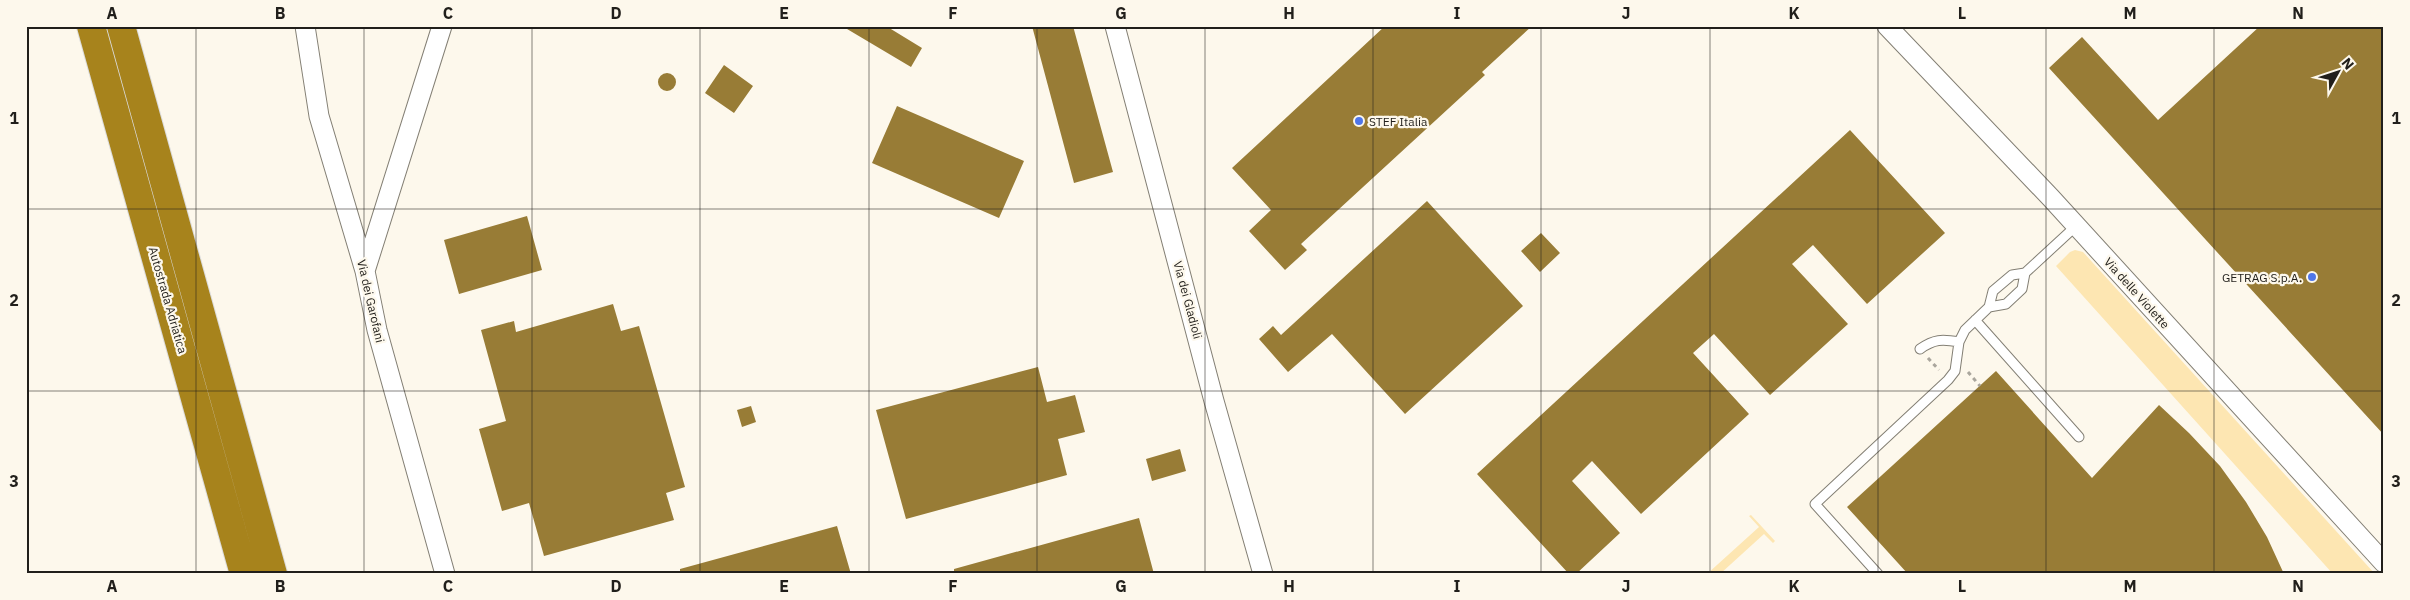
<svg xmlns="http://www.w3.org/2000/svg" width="2410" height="600" font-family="'IBM Plex Sans',sans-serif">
<rect width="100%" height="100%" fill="#fdf8ec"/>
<!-- green -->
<path fill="#fde6b2" d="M2075,250L2083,252L2375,574H2333L2056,266L2070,252Z
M1751,515L1775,541L1773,543L1764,534L1720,574H1707L1759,527L1749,516Z"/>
<!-- building -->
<path fill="#987c36" d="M842,26H886L922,48L911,67Z
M1032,26H1073L1113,172L1074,183Z
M1385,26H1532L1482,72L1485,75L1301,244L1307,250L1285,270L1249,231L1271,210L1232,168Z
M2260,26H2384V435L2049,68L2082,37L2158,120Z
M724,65L753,86L734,113L705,93Z
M658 82a9 9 0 1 1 18 0a9 9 0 1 1-18 0Z
M897,106L1024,161L999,218L872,163Z
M1850,130L1945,233L1867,304L1813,245L1792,264L1848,324L1770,395L1714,334L1693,353L1749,414L1641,514L1592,461L1572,481L1620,533L1576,574H1569L1477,474Z
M1427,201L1523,306L1405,414L1332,334L1288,372L1259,339L1273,326L1281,335Z
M527,216L542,270L459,294L444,240Z
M1541,233L1560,253L1540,272L1521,251Z
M613,304L621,331L639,326L685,487L666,493L674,520L544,556L529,503L502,511L479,429L506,421L481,330L514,321L516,332Z
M1038,367L1047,402L1075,395L1085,432L1058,439L1067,475L906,519L876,410Z
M1996,371L2092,478L2159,405L2189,433L2220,466L2246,502L2267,537L2284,574H1908L1847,507Z
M751,406L756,422L742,427L737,410Z
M1180,449L1186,471L1152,481L1146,459Z
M1139,518L1154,574H954V569Z
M837,526L851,574H680V569Z"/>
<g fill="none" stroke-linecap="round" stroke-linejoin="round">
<defs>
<path id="service" d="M1989,307L2006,304L2022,289L2025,273L2076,226
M1975,320L2079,437
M1920,349C1934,339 1942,339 1959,342
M1878,574L1815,504L1948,380L1955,371L1959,342L1965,330L1989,307L1993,291L2012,275L2025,273"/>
<path id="minor" d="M305,26L319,116L365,271L377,330L445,574
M1115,26L1214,401L1263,574
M1887,26L2051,198L2384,563
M365,271L442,26"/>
<path id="motorway" d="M91,26L244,574
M121,26L273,574"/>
</defs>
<!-- service casing -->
<use href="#service" stroke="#837f74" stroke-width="11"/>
<!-- minor casing -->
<use href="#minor" stroke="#837f74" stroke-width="21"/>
<!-- motorway casing -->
<use href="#motorway" stroke="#dbdbdb" stroke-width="30"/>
<!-- path -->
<path stroke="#aaa69d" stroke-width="3" stroke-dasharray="4 4" stroke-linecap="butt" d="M1928,358L1939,370
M1968,372L1980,386"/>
<!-- service -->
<use href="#service" stroke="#fff" stroke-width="9"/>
<!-- minor -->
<use href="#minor" stroke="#fff" stroke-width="19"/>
<!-- motorway -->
<use href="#motorway" stroke="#a7831c" stroke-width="28"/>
</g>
<!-- grid -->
<path fill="none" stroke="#211f1b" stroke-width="1" stroke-opacity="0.55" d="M196,26V574M364,26V574M532,26V574M700,26V574M869,26V574M1037,26V574M1205,26V574M1373,26V574M1541,26V574M1710,26V574M1878,26V574M2046,26V574M2214,26V574M26,209H2384M26,391H2384"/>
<!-- markers -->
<g fill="#4f76ea" stroke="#fdf8ec" stroke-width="2">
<circle cx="1359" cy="121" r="5"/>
<circle cx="2312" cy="277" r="5"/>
</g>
<g text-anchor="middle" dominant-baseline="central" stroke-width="4.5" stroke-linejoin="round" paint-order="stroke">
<!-- poi labels -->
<g font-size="12" fill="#211f1b" stroke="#fdf8ec" text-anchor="start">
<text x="1369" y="121">STEF Italia</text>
<text x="2302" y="277" text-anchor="end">GETRAG S.p.A.</text>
</g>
<!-- street labels -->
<g font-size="12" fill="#211f1b" stroke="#fdf8ec">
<text transform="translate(2137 293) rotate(48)">Via delle Violette</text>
<text transform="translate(168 300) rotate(74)">Autostrada Adriatica</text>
<text transform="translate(1188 300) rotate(75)">Via dei Gladioli</text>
<text transform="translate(371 301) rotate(77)">Via dei Garofani</text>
</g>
</g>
<!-- border -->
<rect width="2410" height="600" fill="none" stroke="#fdf8ec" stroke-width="55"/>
<!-- north arrow -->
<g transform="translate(2338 72) rotate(50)" stroke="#fdf8ec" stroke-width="4" paint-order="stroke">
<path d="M0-4L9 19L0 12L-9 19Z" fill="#211f1b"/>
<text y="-8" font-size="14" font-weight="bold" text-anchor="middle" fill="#211f1b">N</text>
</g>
<rect x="28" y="28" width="2354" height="544" fill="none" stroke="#211f1b" stroke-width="2"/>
<g font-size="16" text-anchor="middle" font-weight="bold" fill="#211f1b">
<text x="112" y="19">A</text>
<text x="280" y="19">B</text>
<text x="448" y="19">C</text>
<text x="616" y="19">D</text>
<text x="784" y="19">E</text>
<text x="953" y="19">F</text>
<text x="1121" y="19">G</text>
<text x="1289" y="19">H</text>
<text x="1457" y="19">I</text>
<text x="1626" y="19">J</text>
<text x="1794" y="19">K</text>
<text x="1962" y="19">L</text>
<text x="2130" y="19">M</text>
<text x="2298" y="19">N</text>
<text x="14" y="124">1</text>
<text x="2396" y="124">1</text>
<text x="14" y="306">2</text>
<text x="2396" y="306">2</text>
<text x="14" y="487">3</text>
<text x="2396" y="487">3</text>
<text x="112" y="592">A</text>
<text x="280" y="592">B</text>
<text x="448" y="592">C</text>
<text x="616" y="592">D</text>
<text x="784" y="592">E</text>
<text x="953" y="592">F</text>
<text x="1121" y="592">G</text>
<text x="1289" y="592">H</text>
<text x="1457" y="592">I</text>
<text x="1626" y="592">J</text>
<text x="1794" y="592">K</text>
<text x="1962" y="592">L</text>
<text x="2130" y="592">M</text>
<text x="2298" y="592">N</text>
</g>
</svg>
